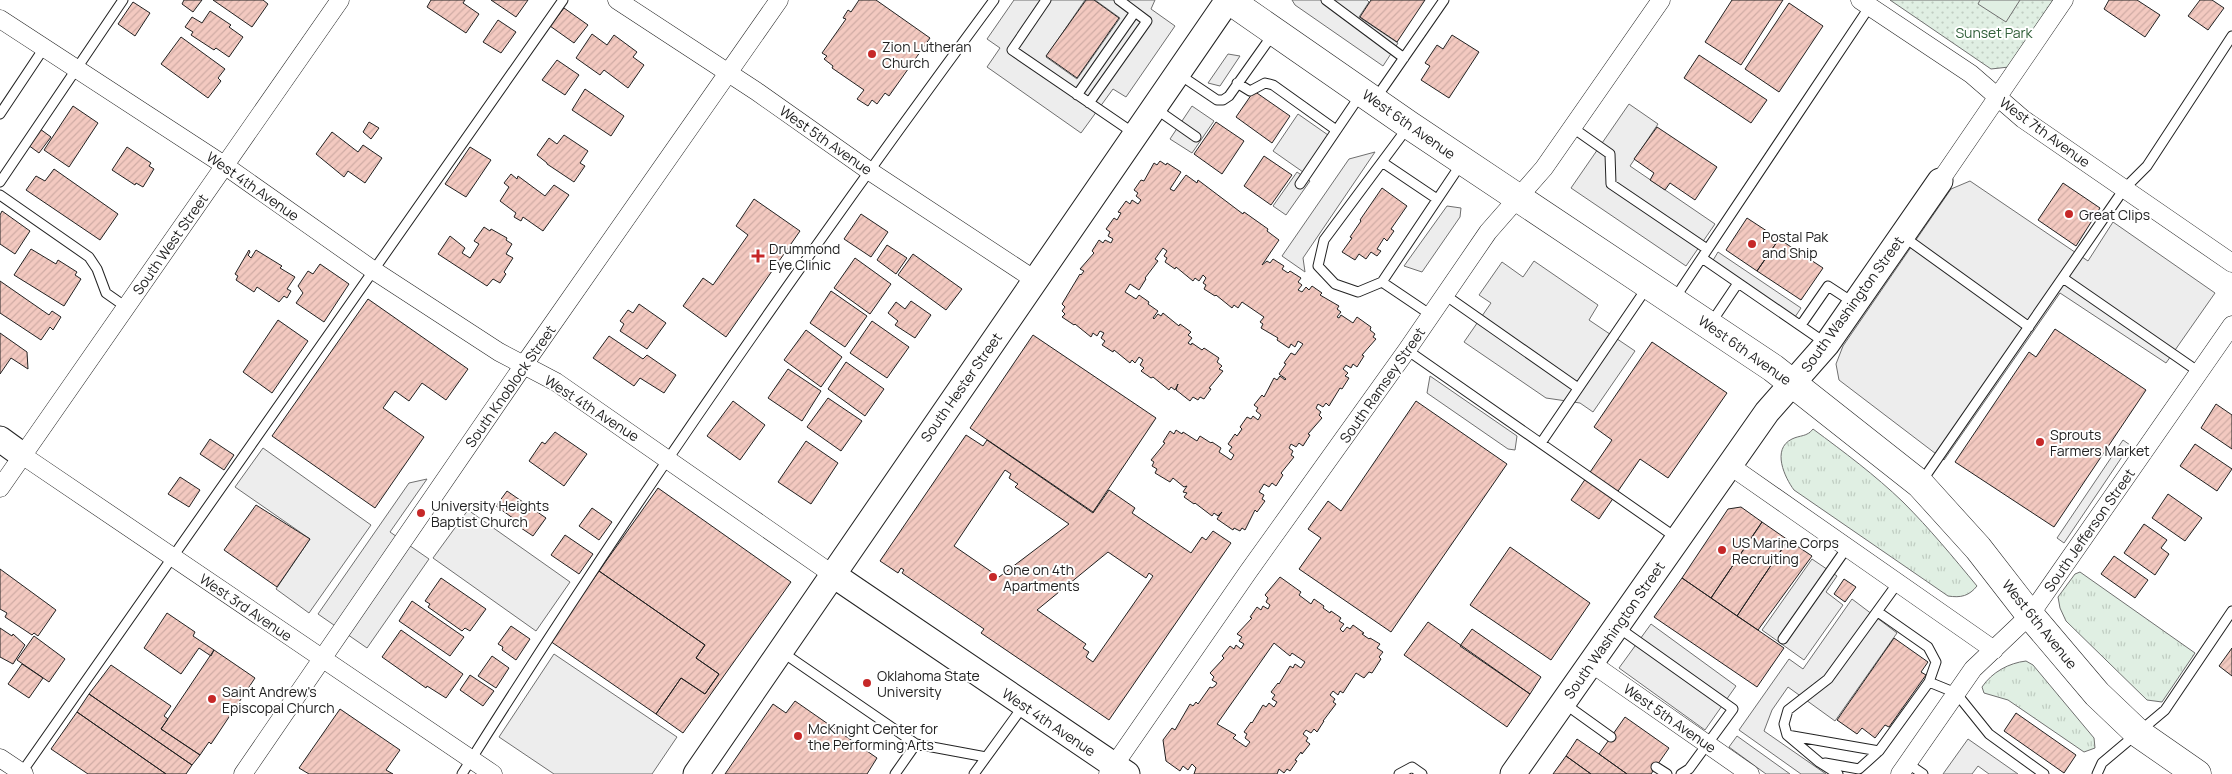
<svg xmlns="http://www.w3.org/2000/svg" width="2232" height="774" font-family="Manrope,sans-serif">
<defs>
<pattern id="grass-tufts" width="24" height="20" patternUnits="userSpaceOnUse" patternTransform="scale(1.25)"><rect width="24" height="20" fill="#e0efe3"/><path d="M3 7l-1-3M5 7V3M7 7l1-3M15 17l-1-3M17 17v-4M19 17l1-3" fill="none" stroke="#c0cdc2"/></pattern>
<pattern id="park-dots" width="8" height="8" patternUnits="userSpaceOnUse" patternTransform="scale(1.25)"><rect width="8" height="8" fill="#e0efe3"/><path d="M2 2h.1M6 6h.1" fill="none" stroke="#c0cdc2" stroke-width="1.8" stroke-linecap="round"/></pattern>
<pattern id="building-hatch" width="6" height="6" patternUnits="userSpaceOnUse" patternTransform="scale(1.25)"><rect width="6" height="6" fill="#f3c9c0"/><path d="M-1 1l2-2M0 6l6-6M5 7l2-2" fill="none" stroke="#d0aca5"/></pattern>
</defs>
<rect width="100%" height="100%" fill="#fff"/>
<!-- grass -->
<path fill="url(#grass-tufts)" stroke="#6f6f6f" d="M1813,429C1844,452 1875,475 1903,502C1930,529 1953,557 1977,586C1969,596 1961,598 1948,596L1794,490C1785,478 1771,449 1792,439C1800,435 1807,437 1813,429Z
M2080,572L2195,653L2162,702L2147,700L2066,621L2060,608L2058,597L2075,574Z
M2026,661L2033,665L2094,738L2095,748L2084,752L2008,700L1984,693L1982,687C1992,672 2009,663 2026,661Z"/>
<!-- park -->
<path fill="url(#park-dots)" stroke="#6f6f6f" d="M1890,0H2055L2009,67L1991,69Z"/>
<!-- pitch -->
<path fill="#e0efe3" stroke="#6f6f6f" d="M1980,0H2020L2006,22L1978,4Z"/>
<!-- parking -->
<path fill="#ededed" stroke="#6f6f6f" d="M1014,0H1085L1046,57L1077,79L1120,18L1095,0H1155L1151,9L1175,26L1126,97L1113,89L1081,133L987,67L1000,48L987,39Z
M1292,0H1367L1369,2L1359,17L1398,43L1383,66L1295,5Z
M1228,54L1240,56L1220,86L1208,83Z
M1629,104L1658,124L1630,166L1715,224L1686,266L1571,188Z
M1192,106L1214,121L1192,153L1170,139Z
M1298,114L1328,135L1303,172L1273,151Z
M1375,152L1303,258L1305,272L1282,256L1349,159Z
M1297,172L1310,181L1286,215L1273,206Z
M1970,181L2088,261L2113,222L2215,293L2166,363L2060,293L1944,460L1839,380L1836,364L1843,346L1951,189Z
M1447,206L1461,208L1460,217L1422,272L1404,266Z
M1718,252L1801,308L1791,323L1709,267Z
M1534,261L1598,305L1589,320L1635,351L1593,412L1580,403L1546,398L1464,342L1491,303L1479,295L1502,262L1523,277Z
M1430,376L1517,436L1515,450L1508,449L1427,393Z
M2123,440L2130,445L2064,543L2057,538Z
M263,448L371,525L309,613L276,589L310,539L235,487Z
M427,479L390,532L429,559L367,648L318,614L409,483Z
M468,510L570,582L536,631L433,558Z
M1812,559L1837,576L1826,592L1843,605L1804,660L1762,630Z
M1852,599L1897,633L1835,721L1788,687L1772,710L1764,731L1826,774H1801L1739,730L1789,659L1803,669Z
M1651,624L1736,686L1705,730L1619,668Z
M554,654L677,737L652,774H554L499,737Z
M1737,736L1790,774H1766L1729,747Z
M1968,739L2018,774H1989L1978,766L1972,774H1943Z"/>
<!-- building -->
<path fill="url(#building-hatch)" stroke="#222" fill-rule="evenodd" d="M184,0H202L193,12L182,4Z
M213,0H263L268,4L252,27Z
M431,0H465L463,3L479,14L466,33L427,7Z
M491,0H528L516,17Z
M859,0H876L930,38L889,96L885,93L877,104L872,100L868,106L857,99L864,90L832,68L833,66L824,59L827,56L822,53L846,19L843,18L848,10L851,12Z
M1086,0H1094L1119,18L1077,78L1046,56Z
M1371,0H1425L1397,42L1360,17Z
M1732,0H1783L1741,65L1705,42Z
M2109,0H2137L2160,15L2145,37L2104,9Z
M2200,0H2212L2224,8L2208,30L2188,16Z
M133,2L150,13L135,36L118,24Z
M1789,3L1823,26L1779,92L1745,69Z
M564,8L588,25L574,43L550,26Z
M210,11L231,25L229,27L243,37L229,57L216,48L214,50L191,35L193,32L185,27L192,17L202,23Z
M498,20L516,32L501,53L483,42Z
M592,34L607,45L614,35L637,52L633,57L644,65L628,88L604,70L600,75L576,58Z
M1452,35L1479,52L1449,98L1421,80L1430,66L1425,63L1437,45L1443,49Z
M181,37L225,69L218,78L221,81L208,98L161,64Z
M1699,55L1767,100L1751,123L1684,78Z
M557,60L579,75L565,95L542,80Z
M585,89L624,116L611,136L572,110Z
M1254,91L1290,116L1272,143L1236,117Z
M73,106L98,123L69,167L44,150Z
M369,122L379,128L371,139L363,132Z
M1216,122L1244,141L1222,174L1194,154Z
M1657,127L1717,167L1695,200L1670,183L1665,190L1650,180L1654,173L1634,159Z
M40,129L51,137L39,153L28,145Z
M332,132L358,152L363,145L382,158L365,183L348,171L344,177L316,154Z
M564,135L588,151L580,163L585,166L574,182L547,164V163L537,155L549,138L557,144Z
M127,147L151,163L149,166L154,169L143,187L136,183L135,185L112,170Z
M470,147L491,160L466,197L445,184Z
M1264,156L1292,175L1271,205L1244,186Z
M1160,161L1166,165L1167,163L1181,172L1170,189L1174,191L1186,175L1197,183L1198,180L1243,214L1244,212L1268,229L1267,231L1279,240L1262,265L1267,261L1270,263L1273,259L1284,266L1282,269L1288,273L1290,271L1301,278L1298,282L1302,285L1298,290L1302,292L1306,287L1309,290L1312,286L1322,293L1320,295L1339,306L1337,309L1341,312L1337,317L1339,318L1341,315L1353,323L1357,317L1371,327L1370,330L1375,334L1373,337L1376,339L1362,355L1364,356L1357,367L1353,364L1351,368L1346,365L1343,369L1348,373L1345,376L1349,378L1342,389L1340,388L1329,406L1326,403L1323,407L1318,404L1316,408L1321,412L1319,415L1322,418L1308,434L1310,435L1303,446L1299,443L1296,447L1291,444L1289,448L1293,451L1291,455L1294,457L1281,473L1283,475L1276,486L1272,483L1269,487L1264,484L1259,492L1264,495L1262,499L1265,501L1257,512L1255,510L1245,530L1242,528L1240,531L1234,528L1233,530L1217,519L1222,512L1218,516L1214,513L1212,516L1195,503L1194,504L1184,497L1187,493L1183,492L1187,486L1184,487L1173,478L1170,482L1155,473L1157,469L1152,466L1154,462L1151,460L1165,443L1163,442L1170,431L1174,434L1176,430L1182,434L1183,432L1197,441L1200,436L1211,443L1212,442L1221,448L1219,452L1231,460L1234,455L1229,451L1232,447L1228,444L1235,434L1237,436L1242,429L1240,427L1247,417L1251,419L1253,416L1258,420L1261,415L1256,411L1258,408L1254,405L1262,395L1264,397L1274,378L1277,380L1280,376L1285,380L1286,379L1279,374L1286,364L1284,363L1291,353L1295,355L1303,344L1298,341L1295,347L1291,344L1289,348L1277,340L1278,338L1261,328L1263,324L1260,322L1264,317L1242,302L1238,308L1234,305L1232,308L1216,295L1215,296L1204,289L1206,285L1203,283L1206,278L1203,275L1199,281L1195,278L1193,281L1176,267L1175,269L1165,262L1167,258L1164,256L1167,251L1163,248L1155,259L1158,261L1145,278L1146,279L1139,290L1130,284L1125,292L1136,299L1139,295L1149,302L1148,304L1158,311L1153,318L1154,319L1158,314L1161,316L1163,313L1179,326L1180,324L1191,332L1188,335L1192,338L1188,343L1191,345L1192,343L1202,350L1204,348L1219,358L1217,362L1222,366L1219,369L1223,371L1209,388L1211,389L1204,399L1200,397L1198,400L1193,397L1190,401L1176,390L1178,384L1175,390L1171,387L1169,390L1153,377L1151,378L1141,371L1144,368L1140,365L1143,360L1139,357L1135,363L1132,360L1130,363L1114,350L1113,352L1102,345L1105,341L1101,338L1104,333L1100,331L1097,336L1093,333L1091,337L1075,324L1074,325L1062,317L1065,314L1062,311L1065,307L1062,304L1080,274L1081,275L1084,271L1080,269L1094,253L1092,251L1099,240L1103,243L1105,240L1111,243L1113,239L1108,236L1110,232L1106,229L1114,218L1117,220L1121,213L1118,212L1126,201L1130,204L1132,200L1138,204L1141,200L1136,196L1138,193L1134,190L1141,180L1144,181L1154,163L1157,165Z
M54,169L118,214L100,240L26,190L36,176L45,181Z
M511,174L517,179L518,176L545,196L554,185L569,195L543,231L523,217L521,221L514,217L516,213L500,201L509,187L504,183Z
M2063,183L2100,208L2076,246L2038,220Z
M1382,188L1407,206L1391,229L1394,231L1387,241L1384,238L1377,249L1381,251L1377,256L1371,252L1366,259L1359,254L1355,260L1342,252L1352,238L1350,237L1361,221L1360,220Z
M754,199L800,231L726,337L683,306L703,278L713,285L748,235L736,226Z
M2,211L30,231L15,254L0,244V215Z
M861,214L888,232L871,257L844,239Z
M1747,218L1779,239L1757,271L1726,250Z
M484,227L490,231L491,229L507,238L506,240L512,244L506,254L513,258L504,272L506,274L500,283L493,279L487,286L438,254L450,236L465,248L462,253L470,258L479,244L474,241Z
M1779,239L1823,268L1801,300L1757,271Z
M887,245L907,258L896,274L877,260Z
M31,249L56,264L58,260L77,272L75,275L81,279L64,306L14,275Z
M249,250L250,252L248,255L251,258L256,250L282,266L280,268L295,277L287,289L291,291L287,298L284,296L279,302L257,287L254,292L236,280L238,276L235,274Z
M913,254L962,289L946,310L898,275Z
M855,258L891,284L870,314L834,288Z
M320,264L349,284L324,322L296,303L303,293L298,286L308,271L313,274Z
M0,281L49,315L52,311L61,317L53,330L50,327L41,340L0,313Z
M831,291L867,316L845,347L810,323Z
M368,299L468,369L446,400L422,383L409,401L395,391L383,408L424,437L375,508L272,436Z
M911,301L931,315L915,338L895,325L898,321L888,313L896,302L905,309Z
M639,304L666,323L647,349L620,331L624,324L620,321L628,310L633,313Z
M278,320L308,341L272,393L243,372Z
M872,321L909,347L887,378L850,353Z
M2055,329L2146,390L2054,527L1955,462L2029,352L2036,357Z
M806,330L842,357L821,387L784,360Z
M0,333L27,352L28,369L11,358L0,374Z
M1033,335L1156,418L1093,512L970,428Z
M609,336L643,359L647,355L676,375L664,393L640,378L634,386L593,358Z
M1652,342L1727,393L1668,478L1640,459L1599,519L1571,500L1612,440L1594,427Z
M846,362L884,389L865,416L828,389Z
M788,369L821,391L802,421L768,398Z
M828,398L862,421L841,451L807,427Z
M733,401L765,425L740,460L707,436Z
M1416,401L1507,464L1391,632L1299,569L1321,538L1308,529L1328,501L1341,511Z
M2216,404L2232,415V449L2201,428Z
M555,432L587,454L564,486L529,461L542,442L545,444Z
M966,435L983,446L987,440L1093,513L1109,490L1135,508L1132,513L1191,553L1202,537L1206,540L1213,531L1231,543L1109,720L981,633L984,629L902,573L904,570L901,568L898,573L880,561ZM1005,470L1011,474L1009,478L1018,484L1015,487L1069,524L999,577L954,546ZM1108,552L1146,578L1149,573L1153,576L1093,662L1086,657L1089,652L1083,648L1086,644L1037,610Z
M210,439L234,455L224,470L200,454Z
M806,441L838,463L811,504L778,482Z
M2195,444L2232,469L2217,491L2180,466Z
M180,477L200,490L189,507L168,494Z
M658,488L791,582L683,733L656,714L681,678L705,694L719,674L696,658L705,645L599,571Z
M507,491L546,518L533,536L515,524L517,521L496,506Z
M2168,494L2202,518L2185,541L2152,518Z
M256,505L310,539L277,587L224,550Z
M1741,507L1762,522L1711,598L1682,578L1728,509Z
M592,508L612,522L599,540L579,526Z
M1762,522L1788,540L1737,616L1711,598Z
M2144,524L2167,540L2161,548L2169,554L2155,575L2124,553Z
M565,535L593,554L579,574L551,555Z
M1788,540L1812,556L1758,630L1737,616Z
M1510,547L1590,603L1551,660L1470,605Z
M2114,556L2148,580L2135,598L2101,574Z
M0,569L56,610L38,636L34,633L32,635L5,617L7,613L0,609Z
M599,571L705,645L696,658L719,674L705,694L681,678L656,714L550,641Z
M1280,577L1301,592L1299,595L1311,604L1314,599L1324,606L1323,608L1330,613L1331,611L1341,618L1339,621L1344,624L1340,629L1343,632L1347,627L1350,629L1353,625L1364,633L1362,634L1369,639L1370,638L1380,644L1377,648L1383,652L1379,657L1381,659L1372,673L1369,672L1364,678L1356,673L1343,693L1340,691L1338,695L1333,691L1330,695L1335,699L1333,702L1336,704L1323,721H1324L1317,732L1314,729L1311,733L1306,730L1303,734L1308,738L1306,741L1310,744L1302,754L1301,752L1295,760L1297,761L1290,771L1287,769L1284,773L1279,769L1277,774H1194L1196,768L1192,764L1188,770L1183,766L1180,771L1166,761L1163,740L1172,728L1175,730L1190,704L1193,706L1196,702L1198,704L1210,687L1212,688L1215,686L1217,683L1212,680L1214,677L1210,673L1224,658L1222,656L1230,646L1234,649L1236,645L1241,649L1244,644L1239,641L1242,637L1237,634L1252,618L1250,617L1257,607L1261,610L1263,606L1268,609L1270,605L1266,602L1268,598L1265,595ZM1274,643L1290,656L1292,653L1305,662L1301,668L1295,664L1293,668L1290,666L1279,684L1278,683L1271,692L1275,695L1272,699L1277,702L1274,707L1269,703L1266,707L1263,705L1252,723L1251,722L1244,732L1247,734L1245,738L1250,742L1246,747L1233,738L1236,735L1217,724Z
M441,578L486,609L470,631L465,628L462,631L428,607L430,604L425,601Z
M1682,578L1784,648L1757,687L1654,617Z
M1844,579L1856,587L1845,602L1834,594Z
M412,601L464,637L450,656L399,621Z
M167,613L195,632L193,636L214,650L211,656L199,648L181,674L144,648Z
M1428,622L1530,694L1507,727L1404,655Z
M511,626L530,639L516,660L502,650L503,647L498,644Z
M0,628L12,636L13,634L25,645L13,664L0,657Z
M1472,629L1541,677L1530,694L1460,646Z
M401,630L463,674L446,698L427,686L426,688L382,657Z
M34,636L65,659L49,682L17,660Z
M1894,638L1928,662L1921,672L1926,675L1889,727L1885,725L1875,738L1862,728L1857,734L1837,720Z
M2232,648V676L2219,666Z
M214,650L255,678L211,744L209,742L200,755L161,729Z
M492,656L509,668L496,688L478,676Z
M22,664L43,678L29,698L8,684Z
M111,665L171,706L164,716L168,719L161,729L200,755L192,765L89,694Z
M470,675L494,691L483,706L460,690Z
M89,694L192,765L186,774H166L77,712Z
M795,701L877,758L867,774H725L773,704L786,713Z
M340,709L400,750L386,770L393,774H309L299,768Z
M77,712L166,774H88L51,749Z
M2016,713L2076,755L2064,773L2004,731Z
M1625,717L1669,748L1651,774H1627L1599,754Z
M1577,739L1599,754L1627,774H1591L1566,756Z
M1566,756L1591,774H1553Z"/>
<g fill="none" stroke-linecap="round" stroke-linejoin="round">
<defs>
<path id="lane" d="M1046,0L1012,50L1135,134
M1326,0L1404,58
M1180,75L1217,100H1223L1229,96L1273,34
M1237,83L1250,91L1265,83L1273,85L1336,130
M1077,95L1135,12
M1376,98L1444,0
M1089,103L1147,21L1119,0
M1156,109L1196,137
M0,114L44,48
M1408,127L1324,240L1318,266L1335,284L1358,292L1382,282L1461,164
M1573,128L1610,154L1611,184L1707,249
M1382,162L1437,199
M0,182L123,0
M1300,184L1361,94
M0,195L89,257L97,269L106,293L126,307
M1904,237L2029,327
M1702,258L1827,344
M2063,278L2199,372
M1382,282L1431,315
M1445,295L1578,388
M1675,298L1870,6
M1711,323L1738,283
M1801,325L1828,286L1854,303
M1407,350L1678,539
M1541,443L1648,286
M1922,481L2124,189L2147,166L2232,36
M1878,612L1928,647L1936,662L1929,682
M1619,628L1733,709L1689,769L1681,774
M1783,639L1846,549
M782,652L916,744L986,757
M1565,704L1611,737
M1787,735L1879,751L1929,682L1956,693L1989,734L2044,774
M1825,763L1859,769L1879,751
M1907,763L1923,774
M1656,767L1667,774
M22,772L563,0
M462,774C628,509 808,252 994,0
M895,774L916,744
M974,774L1024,705
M1399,774L1412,767L1422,774
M1838,774L1819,762L1787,735L1784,724L1788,710L1828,679L1897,584
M2097,774L2102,763L2165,710L2232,611"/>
<path id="street" d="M617,0L756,91L868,170L1035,280
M1860,0L1971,74L2023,119L2232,263
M0,19L224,165L373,270L499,352L556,382L832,574
M1940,181L2064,0
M22,455L493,774
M1729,465L1994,650
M0,488L340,0
M1591,663L1750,774
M0,758L24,774
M243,774L523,366L779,0
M1108,774L1248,572L1407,350L1488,232L1544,168L1661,0
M1900,774L1973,669L2030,615L2232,325"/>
<path id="secondary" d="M0,439L22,455
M832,574L1127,774
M696,774L1228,0
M1513,774L1767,412L1827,344L1940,181"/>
<path id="highway" d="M1229,0L1409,125L1773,368L1920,484L1978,548L2030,615L2097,694L2138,733L2197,774"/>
</defs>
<!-- lane casing -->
<use href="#lane" stroke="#222" stroke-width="11"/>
<!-- street casing -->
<use href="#street" stroke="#222" stroke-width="19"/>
<!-- secondary casing -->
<use href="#secondary" stroke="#222" stroke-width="27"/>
<!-- highway casing -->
<use href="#highway" stroke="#222" stroke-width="29"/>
<!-- lane -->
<use href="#lane" stroke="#fff" stroke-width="9"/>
<!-- street -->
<use href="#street" stroke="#fff" stroke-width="18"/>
<!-- secondary -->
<use href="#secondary" stroke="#fff" stroke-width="25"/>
<!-- highway -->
<use href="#highway" stroke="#fff" stroke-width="28"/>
</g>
<!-- markers -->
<g fill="#c62828" stroke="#fff" stroke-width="2">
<circle cx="872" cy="54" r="5"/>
<circle cx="2069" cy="214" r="5"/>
<circle cx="1752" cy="244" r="5"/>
<path d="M755.5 248.5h5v5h5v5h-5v5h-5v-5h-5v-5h5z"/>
<circle cx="2040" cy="442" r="5"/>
<circle cx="421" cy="513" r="5"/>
<circle cx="1722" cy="550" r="5"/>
<circle cx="993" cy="577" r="5"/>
<circle cx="867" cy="683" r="5"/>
<circle cx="212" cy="699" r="5"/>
<circle cx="798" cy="736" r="5"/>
</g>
<g text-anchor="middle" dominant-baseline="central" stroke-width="4" stroke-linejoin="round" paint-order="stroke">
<!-- park labels -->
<g font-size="14" fill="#2f5e38" stroke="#fff">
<text x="1994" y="32">Sunset Park</text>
</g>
<!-- poi labels -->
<g font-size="14" fill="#222" stroke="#fff" text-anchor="start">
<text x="882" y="46">Zion Lutheran<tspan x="882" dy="16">Church</tspan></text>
<text x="2079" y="214">Great Clips</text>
<text x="1762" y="236">Postal Pak<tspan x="1762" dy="16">and Ship</tspan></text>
<text x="769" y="248">Drummond<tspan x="769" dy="16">Eye Clinic</tspan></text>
<text x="2050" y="434">Sprouts<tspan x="2050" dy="16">Farmers Market</tspan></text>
<text x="431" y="505">University Heights<tspan x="431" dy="16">Baptist Church</tspan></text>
<text x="1732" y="542">US Marine Corps<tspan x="1732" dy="16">Recruiting</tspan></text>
<text x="1003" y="569">One on 4th<tspan x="1003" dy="16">Apartments</tspan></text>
<text x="877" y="675">Oklahoma State<tspan x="877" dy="16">University</tspan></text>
<text x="222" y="691">Saint Andrew's<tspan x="222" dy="16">Episcopal Church</tspan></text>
<text x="808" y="728">McKnight Center for<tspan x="808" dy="16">the Performing Arts</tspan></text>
</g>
<!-- street labels -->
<g font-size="14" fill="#222" stroke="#fff">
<text transform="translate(1409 124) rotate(35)">West 6th Avenue</text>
<text transform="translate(2045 132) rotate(36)">West 7th Avenue</text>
<text transform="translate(826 140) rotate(35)">West 5th Avenue</text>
<text transform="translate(253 186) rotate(35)">West 4th Avenue</text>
<text transform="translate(170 244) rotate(-55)">South West Street</text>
<text transform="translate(1852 304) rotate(-54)">South Washington Street</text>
<text transform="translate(1745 350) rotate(35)">West 6th Avenue</text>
<text transform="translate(1382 385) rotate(-55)">South Ramsey Street</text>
<text transform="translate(510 386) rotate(-55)">South Knoblock Street</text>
<text transform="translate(961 387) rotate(-55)">South Hester Street</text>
<text transform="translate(592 408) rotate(33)">West 4th Avenue</text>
<text transform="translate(2089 530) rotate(-55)">South Jefferson Street</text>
<text transform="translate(246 607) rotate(34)">West 3rd Avenue</text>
<text transform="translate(2040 624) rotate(51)">West 6th Avenue</text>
<text transform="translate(1614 630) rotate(-55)">South Washington Street</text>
<text transform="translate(1670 718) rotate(35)">West 5th Avenue</text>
<text transform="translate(1049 722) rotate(34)">West 4th Avenue</text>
</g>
</g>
</svg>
